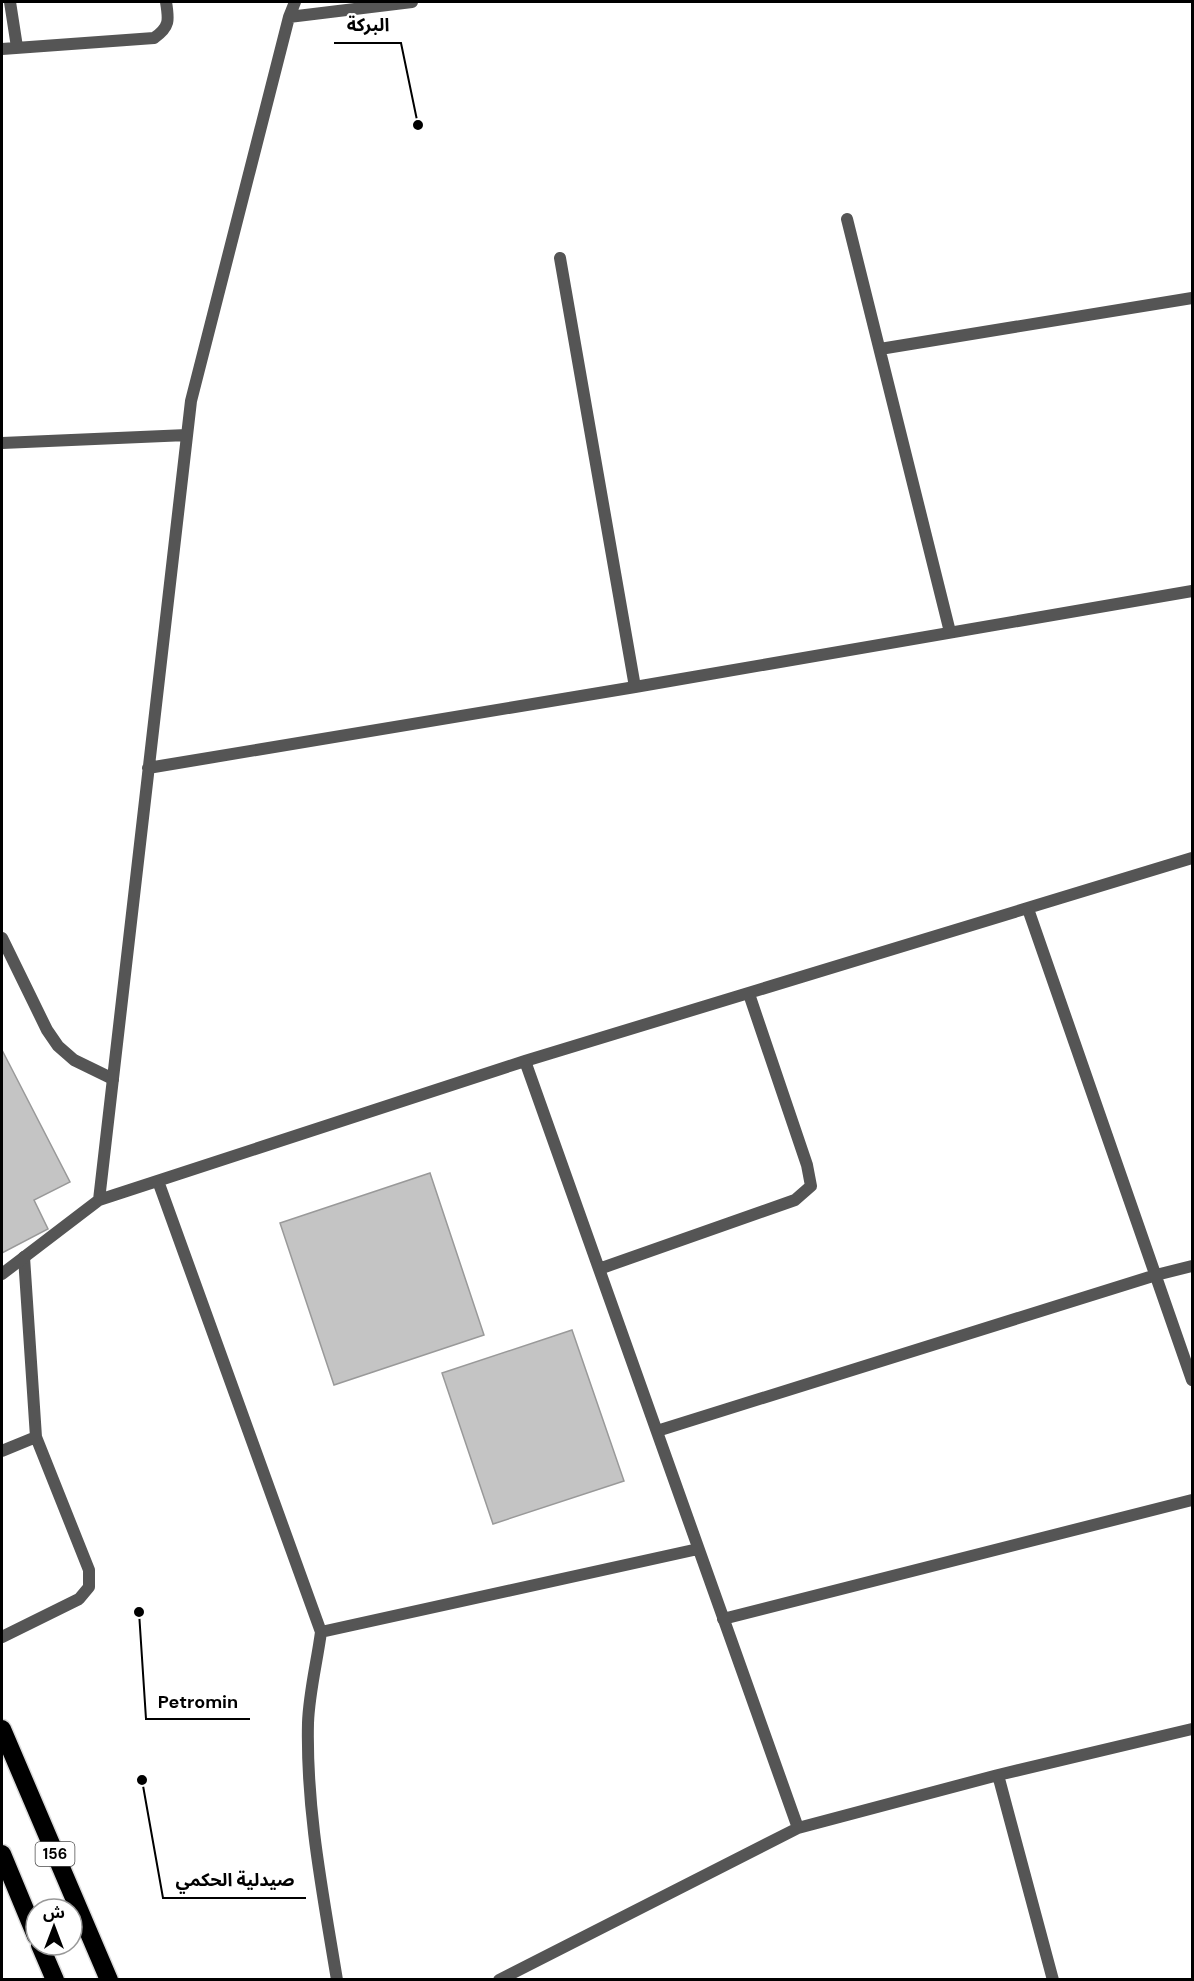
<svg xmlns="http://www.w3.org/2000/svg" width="1194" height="1981" font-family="'DM Sans','Noto Sans Arabic',sans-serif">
<rect width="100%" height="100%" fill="#fff"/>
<!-- building -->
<path fill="#c4c4c4" stroke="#999" stroke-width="1.5" d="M2,1050L70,1182L34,1200L48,1229L2,1253Z
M430,1173L484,1335L334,1385L280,1223Z
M572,1330L624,1481L493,1524L442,1373Z"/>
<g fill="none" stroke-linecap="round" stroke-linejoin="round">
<defs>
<path id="highway" d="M2,1729L109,1980
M2,1854L36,1936
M40,1945L55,1980"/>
</defs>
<!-- highway casing -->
<use href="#highway" stroke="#dbdbdb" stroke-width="21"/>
<!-- lane -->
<path stroke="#555" stroke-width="12" d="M2,938L47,1030L58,1046L74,1060L113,1079
M24,1257L36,1437
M2,1451L36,1437L89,1570V1587L79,1599L2,1637"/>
<!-- street -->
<path stroke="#555" stroke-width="12" d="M10,2L17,47
M289,17L412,2
M2,49L154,38C170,27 169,20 166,2
M847,219L950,632
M560,258L635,687
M880,349L1192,298
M2,443L187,435
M148,768L635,687L1192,591
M1028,909L1192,1380
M525,1061L798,1828
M158,1181L321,1632L698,1549
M99,1200L525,1061L1192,858
M599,1269L795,1200L811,1186L807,1165L749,994
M2,1274L99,1200L191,401L289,17L295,2
M657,1431L1156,1275L1192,1266
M723,1619L1192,1500
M321,1632C317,1662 309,1693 308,1723C306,1810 323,1894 337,1980
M998,1775L1053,1980
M499,1980L798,1828L998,1775L1192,1729"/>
<!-- highway -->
<use href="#highway" stroke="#000" stroke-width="18"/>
</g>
<g text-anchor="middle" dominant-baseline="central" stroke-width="5" stroke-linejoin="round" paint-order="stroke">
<!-- shield labels -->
<rect fill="#fff" stroke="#4c4c4c" stroke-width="1.5" x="35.5" y="1842" width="39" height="24" rx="4.5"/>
<g font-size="15" font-weight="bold" fill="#000">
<text x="55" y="1854">156</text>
</g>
</g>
<!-- callouts -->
<path fill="none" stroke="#000" stroke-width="2" d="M418 125L401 43H334M139 1612L146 1719H250M142 1780L163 1898H306"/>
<g fill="#000" stroke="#fff" stroke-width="2">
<circle cx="418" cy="125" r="6"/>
<circle cx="139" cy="1612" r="6"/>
<circle cx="142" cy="1780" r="6"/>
</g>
<g font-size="18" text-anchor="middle" font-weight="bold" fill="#000" stroke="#fff" stroke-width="5" stroke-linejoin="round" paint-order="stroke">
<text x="368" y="31">البركة</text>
<text x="198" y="1708">Petromin</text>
<text x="235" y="1886">صيدلية الحكمي</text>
</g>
<!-- border -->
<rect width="1194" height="1981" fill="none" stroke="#000000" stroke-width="6"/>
<!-- north arrow -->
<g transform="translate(54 1927)"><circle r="28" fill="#ffffff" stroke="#999999" stroke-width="1.5"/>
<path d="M0-4.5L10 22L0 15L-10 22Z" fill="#000000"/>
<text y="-9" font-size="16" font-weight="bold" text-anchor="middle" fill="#000000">ش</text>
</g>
</svg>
